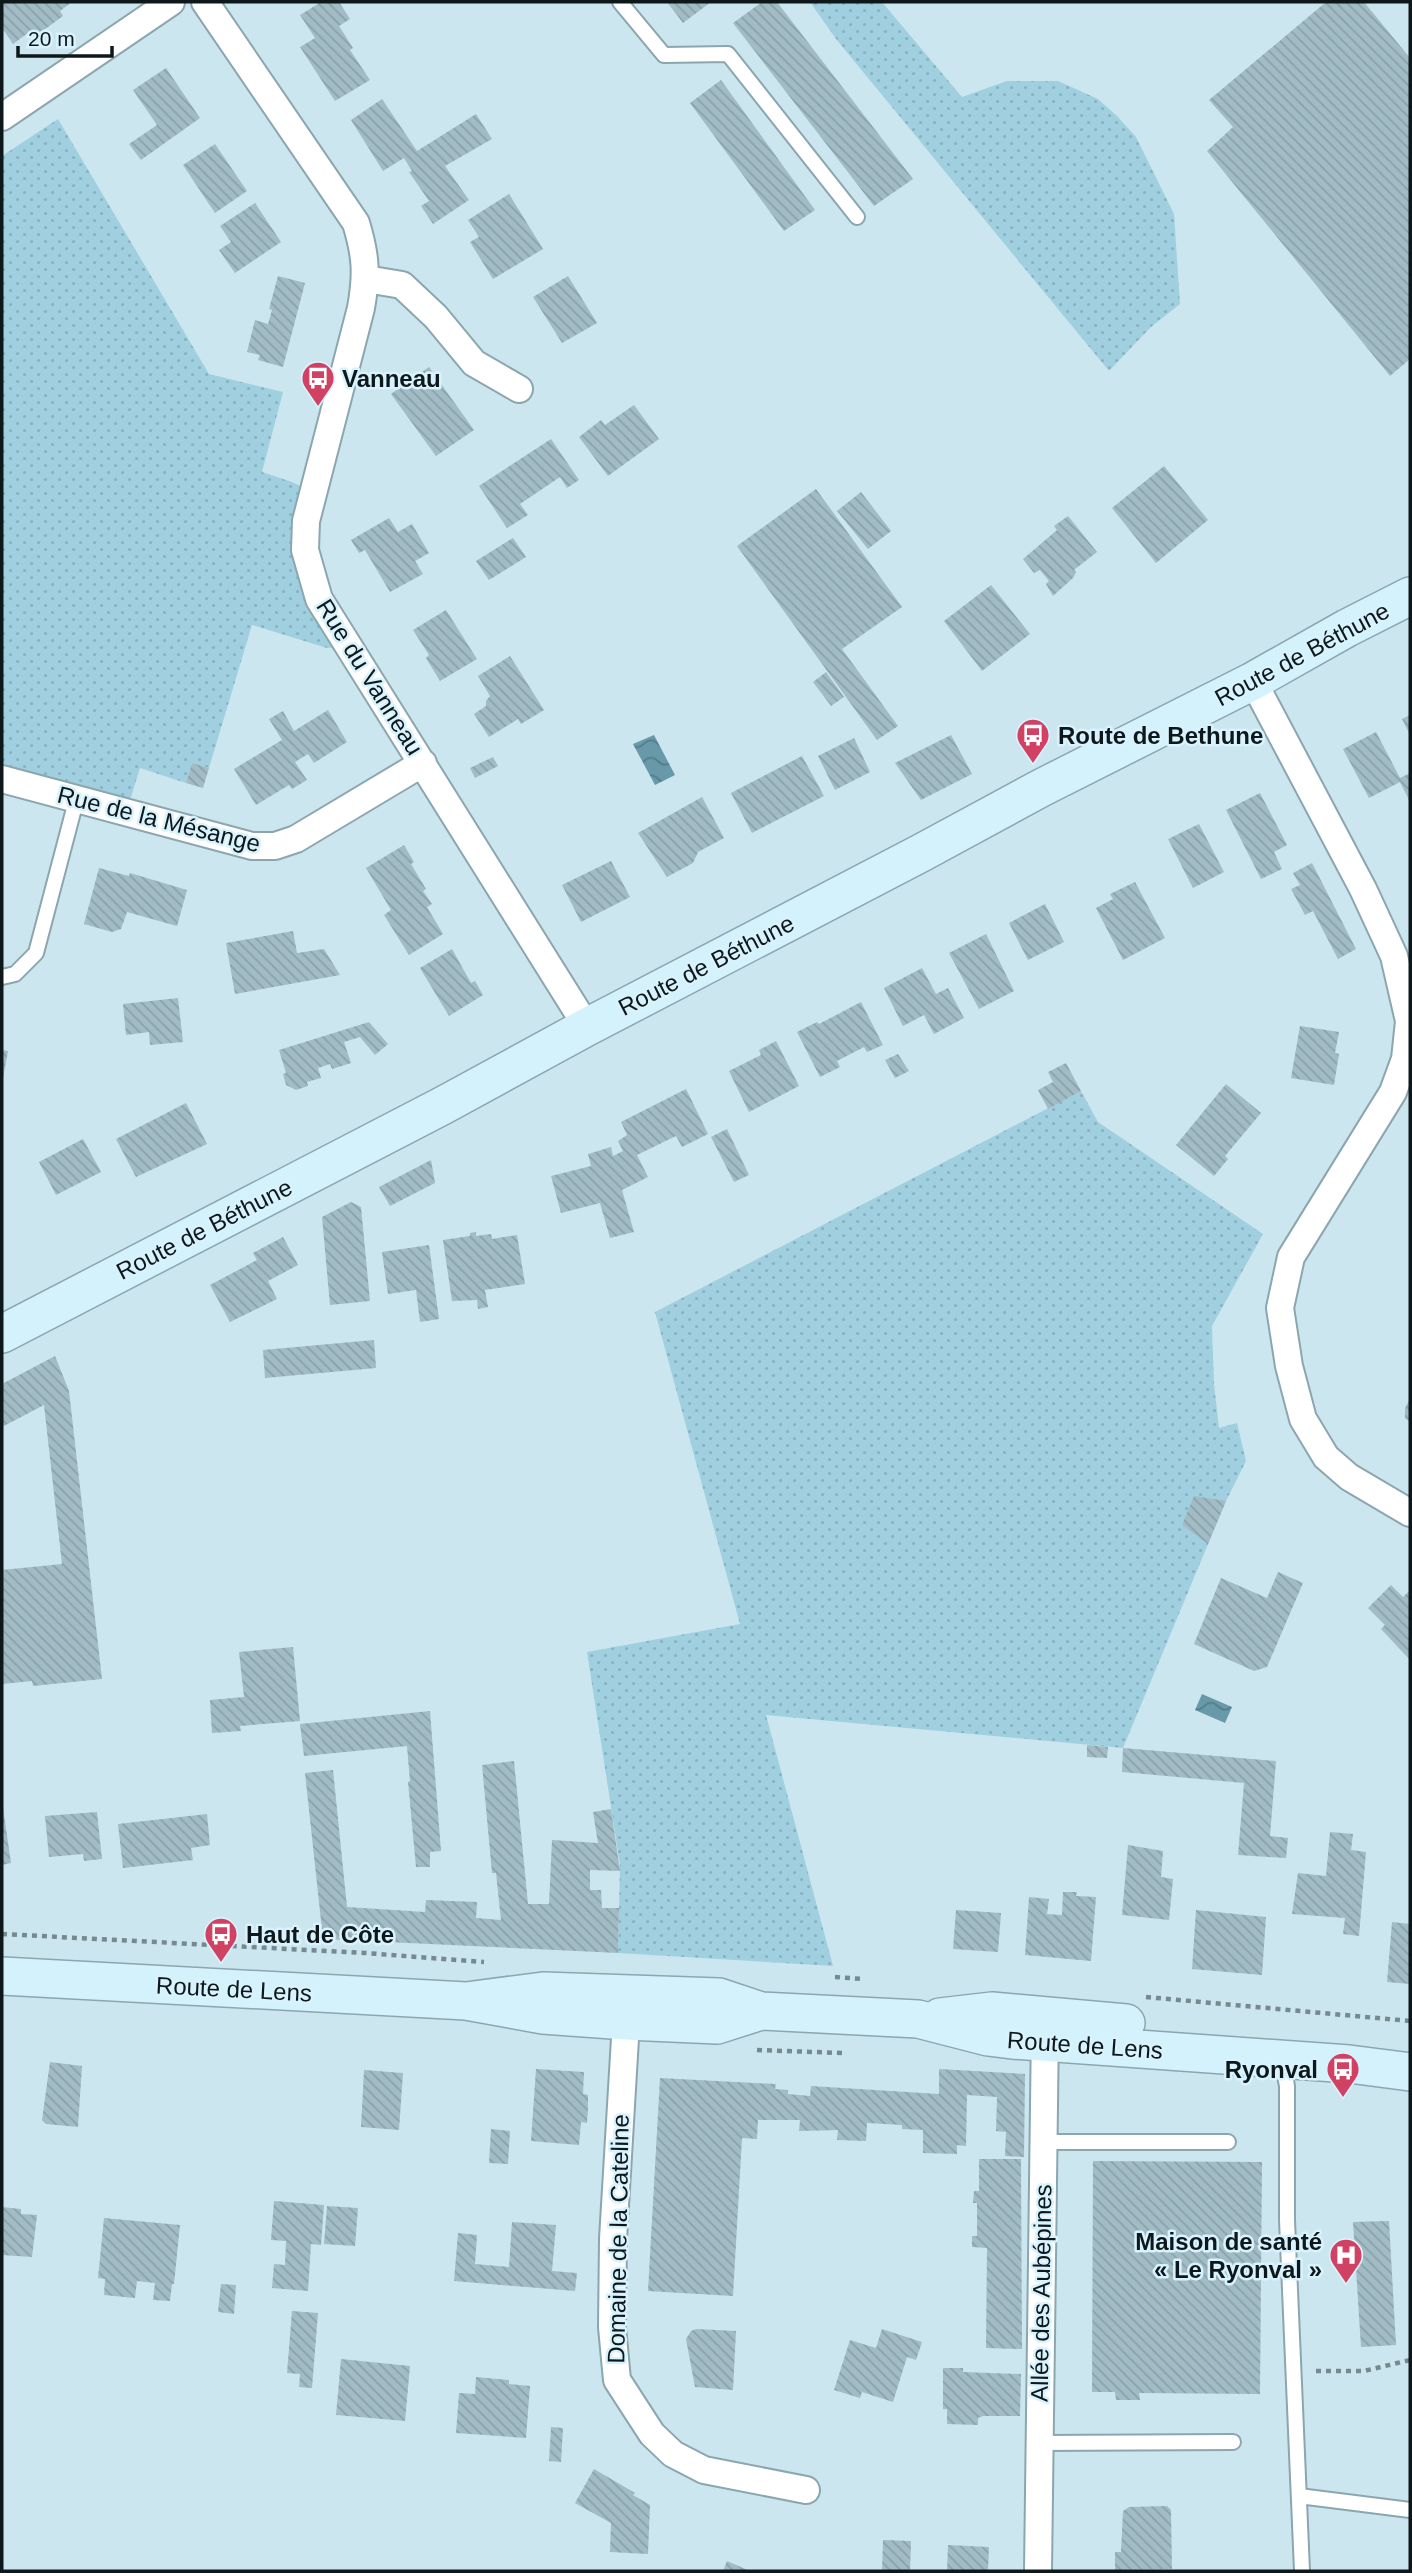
<svg xmlns="http://www.w3.org/2000/svg" width="1412" height="2573" font-family="Arial,sans-serif">
<defs>
<pattern id="grass-dots" width="8" height="8" patternUnits="userSpaceOnUse" patternTransform="scale(1.75)"><rect width="8" height="8" fill="#a0d0e0"/><path d="M2 2h.1M6 6h.1" fill="none" stroke="#89b2c0" stroke-width="1.8" stroke-linecap="round"/></pattern>
<pattern id="water-waves" width="16" height="10" patternUnits="userSpaceOnUse" patternTransform="scale(1.75)"><rect width="16" height="10" fill="#6899a9"/><path d="M0 5q4-4 8 0t8 0" fill="none" stroke="#547c89"/></pattern>
<pattern id="building-back-hatch" width="6" height="6" patternUnits="userSpaceOnUse" patternTransform="scale(1.75)"><rect width="6" height="6" fill="#a2bcc5"/><path d="M-1 5l2 2M0 0l6 6M5-1l2 2" fill="none" stroke="#8aa1a9"/></pattern>
</defs>
<rect width="100%" height="100%" fill="#cbe6ef"/>
<!-- grass -->
<path fill="url(#grass-dots)" d="M810,2H882L962,97L1007,81H1058L1098,99L1118,117L1136,137L1174,214L1180,304L1151,327L1109,371L836,39Z
M58,119L209,374L283,392L262,472L292,482L313,492L306,521L349,646L327,648L252,625L209,768L192,763L186,783L140,768L126,813L2,778V156Z
M1081,1091L1098,1122L1263,1234L1212,1326L1214,1384L1219,1428L1237,1423L1246,1461L1226,1501L1123,1748L766,1715L833,1966L618,1953L620,1865L587,1652L740,1624L655,1312Z"/>
<!-- water -->
<path fill="url(#water-waves)" d="M654,735L675,775L655,785L633,744Z
M1202,1694L1232,1707L1225,1723L1195,1710Z"/>
<!-- building -->
<path fill="url(#building-back-hatch)" d="M4,2H72L60,11L63,16L48,27L32,38L28,33L13,44L2,28V4Z
M321,2H339L350,19L339,26L353,48L350,50L370,80L335,101L300,47L315,38L300,15Z
M667,2H711L683,23Z
M762,2H777L913,179L874,206L733,23Z
M1326,2H1364L1410,58V359L1390,376L1207,151L1233,127L1209,100Z
M166,68L200,118L141,160L129,144L157,125L133,90Z
M721,80L815,210L784,231L690,103Z
M382,99L417,151L476,114L492,139L445,166L469,200L433,224L421,206L429,201L409,172L412,171L404,158L383,171L351,120Z
M215,144L247,191L215,213L183,165Z
M509,194L543,249L493,279L470,242L479,237L468,220Z
M255,203L281,242L235,273L219,250L231,242L220,226Z
M278,276L305,283L283,367L258,360L260,355L247,352L255,320L268,324L272,310L269,309Z
M568,276L597,323L562,343L533,297Z
M429,367L474,430L436,456L391,394Z
M634,405L659,439L608,476L579,437L601,420L605,425Z
M551,439L579,480L567,488L560,477L520,504L528,515L507,528L479,486Z
M1164,466L1208,520L1156,563L1112,508Z
M816,489L902,607L842,649L898,726L877,740L737,546Z
M861,492L891,531L868,549L837,511Z
M1068,516L1097,552L1074,570L1076,572L1073,578L1053,596L1046,584L1049,581L1040,570L1034,573L1023,559L1057,530L1054,526Z
M389,518L398,532L412,524L429,553L415,561L423,574L390,592L365,550L359,553L351,540Z
M513,538L526,557L489,580L476,561Z
M991,585L1030,634L982,671L944,621Z
M446,610L477,659L440,681L426,658L429,655L413,630Z
M510,656L544,710L521,724L518,719L489,737L474,714L486,706V701L490,696L478,676Z
M826,672L844,697L831,706L813,682Z
M328,710L347,742L314,763L308,754L295,762L307,780L292,789L289,785L256,805L234,769L282,740L269,719L283,711L294,731Z
M1410,715V735L1402,719Z
M1376,732L1400,778L1410,773V802L1400,782L1369,798L1343,749Z
M951,735L972,774L921,800L895,763Z
M854,738L870,772L835,790L818,756Z
M802,756L824,796L752,833L731,793Z
M493,757L498,766L475,778L470,768Z
M192,763L209,768L203,788L186,783Z
M1260,793L1287,845L1274,852L1282,869L1261,879L1226,810Z
M702,797L724,838L698,852L693,863L667,877L638,833Z
M1199,824L1224,872L1193,888L1168,839Z
M404,845L414,862L411,864L426,889L423,891L432,904L427,907L443,934L409,955L384,915L391,910L366,868Z
M611,861L630,897L581,922L562,885Z
M1312,863L1356,949L1338,959L1313,911L1305,915L1291,889L1300,885L1293,873Z
M99,868L129,876L130,873L187,890L177,926L127,912L121,929L112,932L84,924Z
M1135,882L1165,938L1123,960L1096,908L1113,899L1110,894Z
M1045,904L1064,942L1028,960L1009,923Z
M293,931L297,953L324,949L340,975L235,994L226,943Z
M986,934L1014,991L979,1009L949,953Z
M452,949L471,983L475,981L483,995L449,1016L420,968Z
M922,968L936,994L948,988L964,1018L934,1034L924,1015L903,1026L884,988Z
M178,998L183,1042L150,1045L149,1032L126,1035L123,1004Z
M861,1002L883,1045L867,1052L864,1047L837,1061L840,1067L820,1077L797,1032L817,1022L819,1024Z
M369,1022L388,1044L375,1055L360,1037L344,1042L351,1063L332,1069L330,1064L318,1068L321,1078L307,1082L308,1086L296,1090L286,1085L283,1074L286,1073L279,1050Z
M1300,1026L1339,1032L1335,1053L1339,1054L1334,1085L1291,1078Z
M776,1041L799,1086L749,1112L729,1071L761,1055L759,1050Z
M2,1050L8,1051L3,1078L2,1077Z
M898,1054L909,1071L895,1078L885,1060Z
M1066,1063L1081,1091L1048,1109L1038,1090L1053,1082L1048,1072Z
M1226,1084L1261,1113L1225,1156L1228,1159L1214,1176L1176,1145Z
M686,1089L708,1134L682,1147L676,1136L637,1155L648,1177L622,1190L634,1232L610,1238L600,1203L561,1213L551,1176L591,1166L588,1154L611,1147L613,1156L623,1151L618,1141L627,1135L621,1122Z
M186,1103L207,1144L136,1177L116,1139Z
M727,1129L749,1175L734,1182L711,1137Z
M83,1139L101,1172L56,1195L39,1162Z
M431,1160L435,1183L390,1206L379,1187Z
M351,1202L361,1207L370,1301L330,1305L322,1217Z
M476,1232V1236L491,1234L492,1239L517,1235L525,1284L485,1290L488,1307L478,1309L477,1300L452,1301L443,1240L470,1236V1233Z
M283,1237L298,1265L268,1281L277,1299L230,1322L210,1285L257,1260L253,1253Z
M429,1245L439,1319L420,1322L416,1290L388,1294L382,1252Z
M374,1340L376,1368L265,1378L263,1350Z
M55,1356L69,1391L102,1679L33,1686L32,1681L2,1684V1570L62,1564L44,1405L2,1427V1384Z
M1410,1399V1422L1405,1418V1408Z
M1194,1496L1226,1501L1208,1544L1182,1525Z
M1278,1572L1303,1583L1267,1667L1254,1671L1194,1644L1221,1578L1267,1598Z
M1391,1585L1403,1597L1410,1590V1660L1381,1629L1385,1625L1368,1608Z
M293,1647L300,1721L240,1726L241,1731L212,1733L210,1700L244,1697L239,1652Z
M430,1711L441,1851L430,1852V1867H416L408,1782L410,1781L407,1746L304,1756L300,1724Z
M1087,1745L1108,1747L1107,1758L1087,1757Z
M1123,1748L1276,1761L1270,1836L1288,1838L1286,1858L1238,1855L1244,1783L1122,1772Z
M514,1761L528,1904H549L552,1840L598,1843L593,1812L611,1809L620,1871L590,1870V1890H601L602,1908H619L618,1953L323,1939L305,1773L333,1770L347,1907L425,1912L426,1900L477,1902L476,1918L501,1920L496,1873H492L482,1765Z
M2,1801L11,1863L2,1865Z
M97,1812L102,1859L84,1861L83,1854L49,1857L45,1816Z
M207,1814L210,1845L191,1848L193,1860L123,1868L118,1824Z
M1330,1832L1353,1834L1351,1850L1366,1852L1359,1936L1343,1934L1345,1918L1292,1914L1298,1873L1326,1876Z
M1128,1845L1163,1851L1161,1877L1173,1879L1169,1920L1122,1915Z
M1063,1892H1077L1076,1896L1096,1897L1091,1961L1025,1955L1029,1897L1049,1899L1047,1914L1062,1915Z
M956,1910L1001,1913L998,1952L953,1949Z
M1196,1910L1266,1917L1262,1975L1192,1969Z
M1392,1922L1410,1924V1984L1387,1982Z
M50,2062L82,2066L78,2127L46,2124L42,2120Z
M536,2069L584,2072L583,2094L588,2095V2109L587,2123L581,2122L579,2145L531,2141Z
M939,2069L1025,2074L1024,2157L1005,2156L1006,2132L996,2131L997,2097L967,2095L966,2146L957,2145V2154L923,2153V2130L902,2129V2125L867,2123L866,2141L837,2140L838,2130L799,2131L800,2120H758L757,2139L742,2138L733,2296L648,2291L660,2078L776,2084L775,2089L788,2090V2094L810,2096L811,2086L939,2094Z
M364,2070L403,2073L399,2130L361,2127Z
M491,2129L510,2131L508,2164L489,2163Z
M979,2159H1021L1022,2349L986,2348L987,2248L972,2247V2236H977V2203H973L974,2191H979Z
M1093,2161L1262,2162L1260,2394L1139,2393L1140,2400H1116L1115,2392H1092Z
M274,2201L324,2205L321,2245L311,2244L308,2291L272,2288L274,2264L285,2265L286,2241L271,2240Z
M327,2206L358,2208L355,2246L324,2244Z
M2,2207L21,2209V2214L37,2215L32,2257L2,2255Z
M104,2218L180,2225L174,2284H172L170,2301L153,2300L155,2283L137,2281L135,2298L104,2295L105,2279L98,2278Z
M1389,2221L1396,2345L1361,2347L1353,2222Z
M512,2222L556,2225L552,2271L577,2273L575,2291L454,2281L458,2233L477,2235L475,2264L509,2267Z
M221,2284L236,2285L234,2314L218,2312Z
M292,2311L318,2313L312,2388L299,2387L300,2374L287,2373Z
M696,2329L736,2331L733,2390L695,2387L686,2339L691,2331Z
M882,2329L922,2342L916,2360L907,2357L893,2402L862,2392L860,2398L834,2390L850,2340L876,2348Z
M341,2359L410,2366L405,2421L336,2415Z
M943,2368H963V2372L1021,2374L1020,2416H983L978,2418V2425L947,2424V2409H943Z
M476,2377L509,2380V2384L530,2386L526,2438L456,2433L459,2393L475,2394Z
M551,2427L563,2428L561,2462L549,2461Z
M594,2469L635,2493L633,2495L650,2505L648,2554L610,2552L611,2523L575,2503Z
M1167,2506L1171,2510L1172,2569L1115,2570V2552H1121L1123,2511L1129,2507Z
M883,2540L911,2541L910,2571H882Z
M948,2545L989,2547L988,2571H947Z
M727,2561L750,2571H723Z"/>
<g fill="none" stroke-linecap="round" stroke-linejoin="round">
<defs>
<path id="service" d="M620,2L664,55L728,54L857,217
M2,977L15,974L36,953L76,801
M1282,2060L1287,2086V2220L1302,2571
M1043,2142H1228
M1038,2443L1233,2442
M1299,2496L1410,2510"/>
<path id="minor" d="M205,2L356,223C366,256 367,274 361,308L306,521L305,550L319,599L587,1027
M2,117L171,2
M366,279L402,285L436,317L474,363L519,389
M1253,681L1363,889L1394,956L1409,1021L1405,1059L1393,1092L1291,1257L1280,1308L1289,1366L1303,1419L1326,1457L1349,1477L1410,1513
M2,779L252,846H275L296,839L423,763
M627,2005L613,2239L612,2327L617,2380L652,2434L673,2454L704,2470L806,2490
M1038,2571L1045,2027"/>
<path id="secondary" d="M2,1334L442,1106L587,1027L921,853L1041,788L1253,681L1347,628L1410,596
M2,1976L466,2001L543,2015L626,2021L717,2025L761,2011
M466,2001L543,1991L719,1997L761,2011L918,2019L988,2037L1012,2040L1349,2064L1410,2072
M940,2017L992,2011L1126,2023"/>
</defs>
<!-- service casing -->
<use href="#service" stroke="#8ca6af" stroke-width="18"/>
<!-- minor casing -->
<use href="#minor" stroke="#8ca6af" stroke-width="30"/>
<!-- secondary casing -->
<use href="#secondary" stroke="#8ca6af" stroke-width="40"/>
<!-- path -->
<path stroke="#76898f" stroke-width="4.5" stroke-dasharray="5 5" stroke-linecap="butt" d="M2,1934L365,1953L484,1962
M835,1977L862,1979
M1146,1997L1410,2021
M757,2050L842,2053
M1316,2371H1364L1410,2360"/>
<!-- service -->
<use href="#service" stroke="#fff" stroke-width="14"/>
<!-- minor -->
<use href="#minor" stroke="#fff" stroke-width="26"/>
<!-- secondary -->
<use href="#secondary" stroke="#d4f2fc" stroke-width="37"/>
</g>
<!-- icons -->
<defs>
<symbol id="bus-pin" viewBox="-11 -11 22 30"><path d="M0 17L-7.5 6A9.5 9.5 0 1 1 7.5 6Z" fill="#d14163" stroke="#d8f3fd"/><path d="M-5-6H5V4H4V6H2V4H-2V6H-4V4H-5ZM-3.5-4V0h7V-4ZM-3.5 1.2v1.5H-2V1.2ZM2 1.2v1.5H3.5V1.2Z" fill="#fff"/></symbol>
<symbol id="hospital-pin" viewBox="-11 -11 22 30"><path d="M0 17L-7.5 6A9.5 9.5 0 1 1 7.5 6Z" fill="#d14163" stroke="#d8f3fd"/><path d="M-5-5h3v3.5h4V-5h3V5h-3V1.5h-4V5h-3Z" fill="#fff"/></symbol>
</defs>
<g fill-rule="evenodd">
<use href="#bus-pin" x="299" y="359" width="38" height="52"/>
<use href="#bus-pin" x="1014" y="716" width="38" height="52"/>
<use href="#bus-pin" x="202" y="1915" width="38" height="52"/>
<use href="#bus-pin" x="1324" y="2050" width="38" height="52"/>
<use href="#hospital-pin" x="1327" y="2236" width="38" height="52"/>
</g>
<g text-anchor="middle" dominant-baseline="central" stroke-width="5" stroke-linejoin="round" paint-order="stroke">
<!-- poi labels -->
<g font-size="24" font-weight="bold" fill="#0e181b" stroke="#d8f3fd" text-anchor="start">
<text x="342" y="378">Vanneau</text>
<text x="1058" y="735">Route de Bethune</text>
<text x="246" y="1934">Haut de Côte</text>
<text x="1318" y="2069" text-anchor="end">Ryonval</text>
<text x="1322" y="2241" text-anchor="end">Maison de santé<tspan x="1322" dy="28">« Le Ryonval »</tspan></text>
</g>
<!-- street labels -->
<g font-size="24" fill="#0e181b" stroke="#d8f3fd">
<text transform="translate(1302 654) rotate(-28)">Route de Béthune</text>
<text transform="translate(370 677) rotate(58)">Rue du Vanneau</text>
<text transform="translate(159 819) rotate(14)">Rue de la Mésange</text>
<text transform="translate(706 965) rotate(-27)">Route de Béthune</text>
<text transform="translate(204 1229) rotate(-27)">Route de Béthune</text>
<text transform="translate(234 1989) rotate(3)">Route de Lens</text>
<text transform="translate(1085 2045) rotate(4)">Route de Lens</text>
<text transform="translate(618 2239) rotate(-89)">Domaine de la Cateline</text>
<text transform="translate(1041 2293) rotate(-89)">Allée des Aubépines</text>
</g>
</g>
<!-- border -->
<rect width="1412" height="2573" fill="none" stroke="#0e181b" stroke-width="7"/>
<!-- scale -->
<path d="M18 46v10h94v-10" fill="none" stroke="#0e181b" stroke-width="3.5"/>
<text x="28" y="46" font-size="21" fill="#0e181b" stroke="#d8f3fd" stroke-width="5" paint-order="stroke">20 m</text>
</svg>
